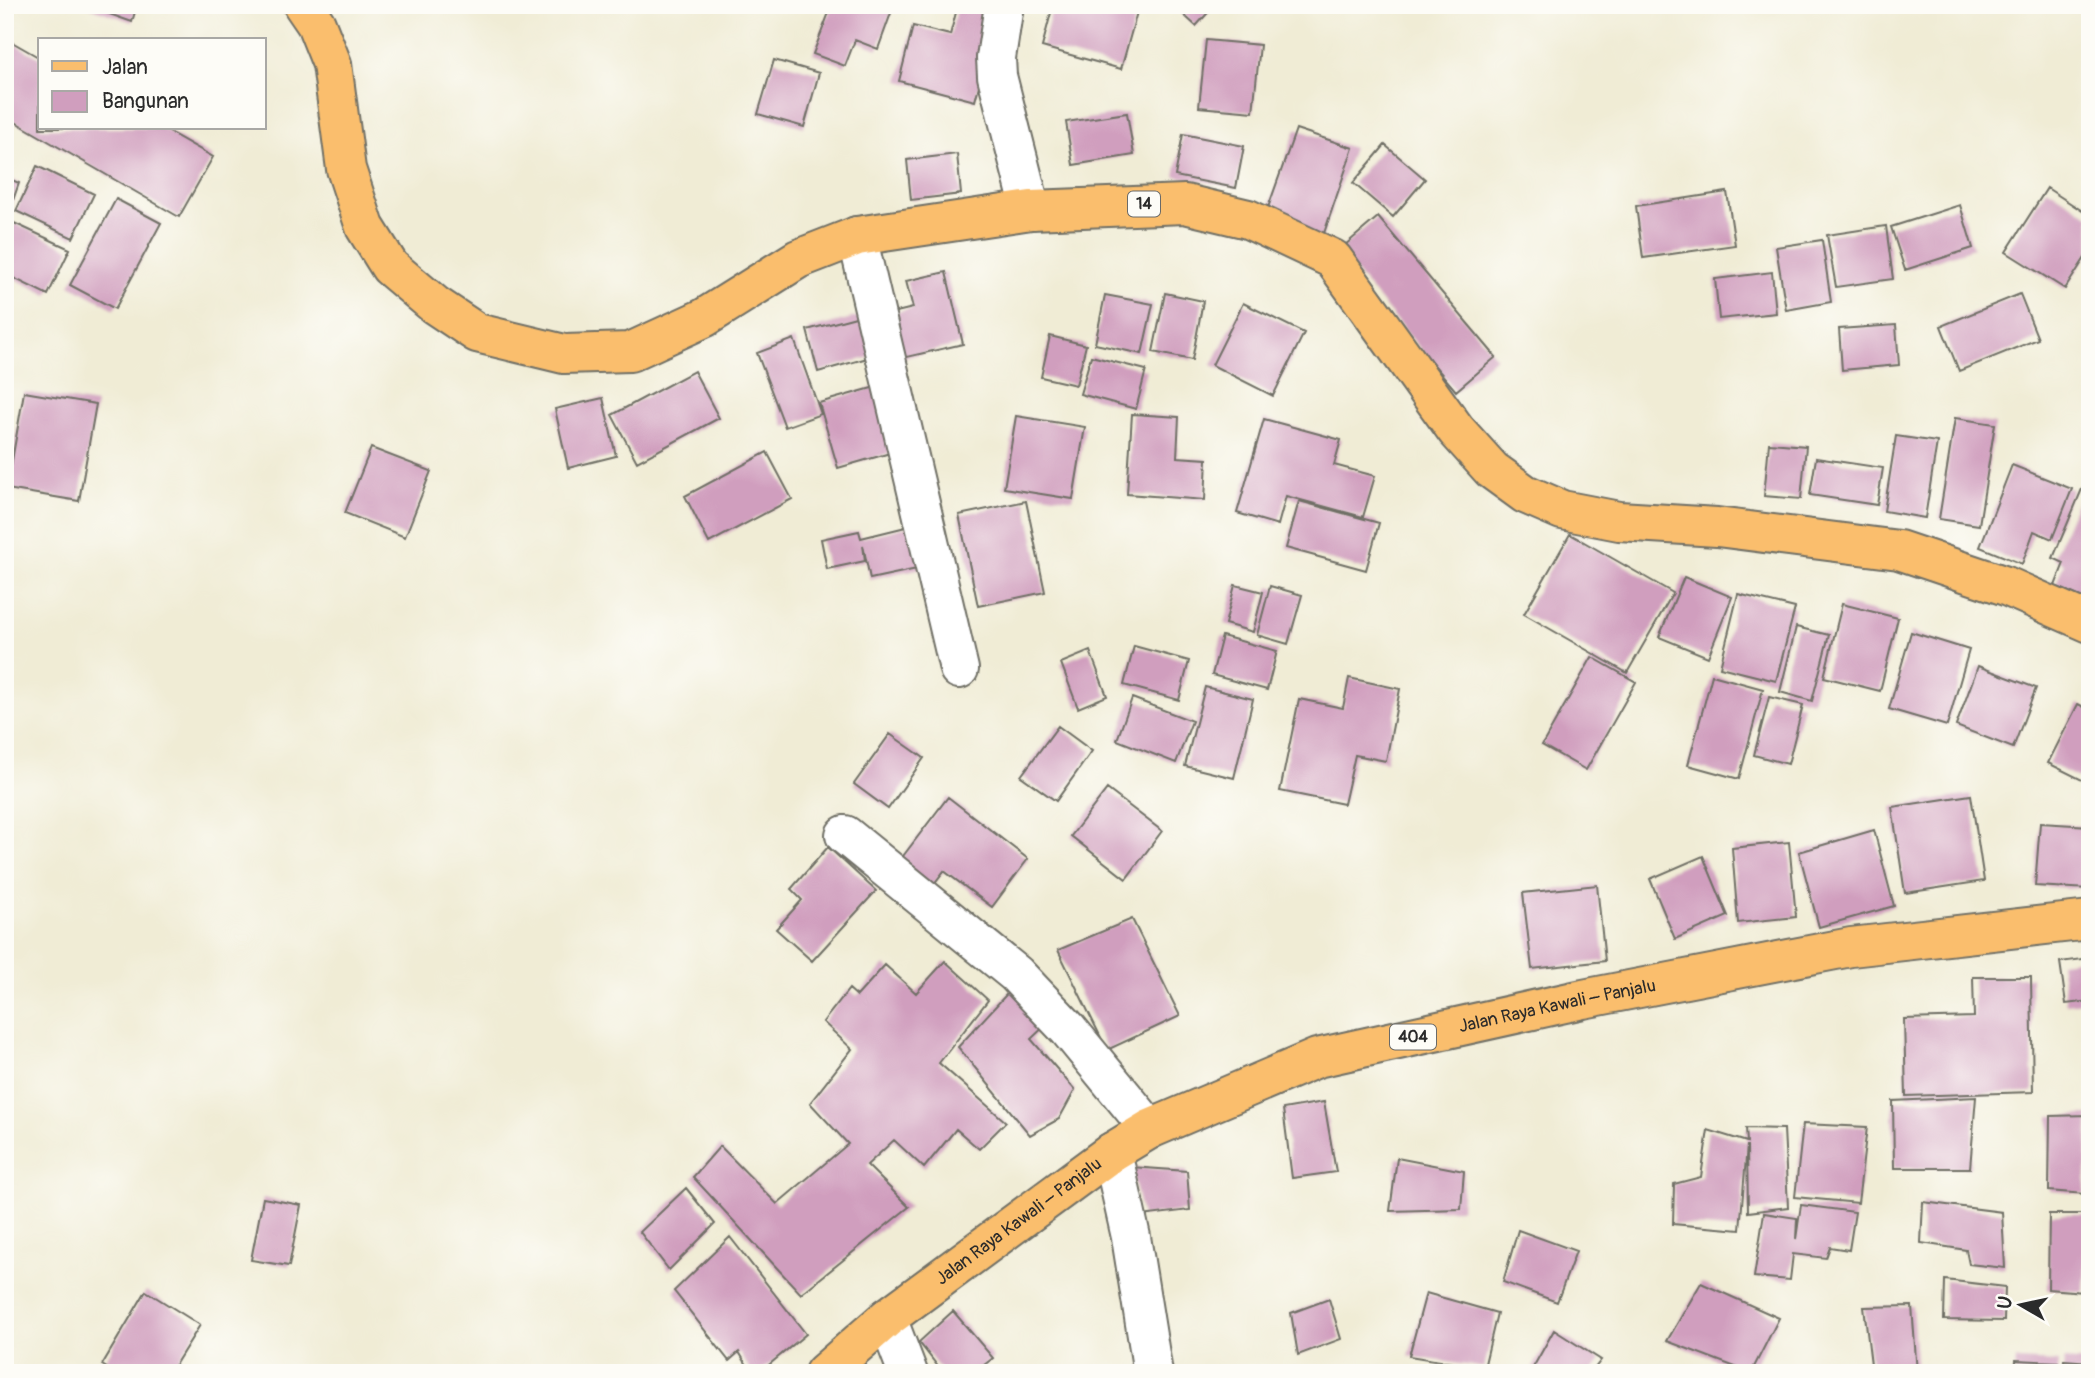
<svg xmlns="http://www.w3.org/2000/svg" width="2095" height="1378" font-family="Pangolin,sans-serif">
<rect width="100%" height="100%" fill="#fdfcf7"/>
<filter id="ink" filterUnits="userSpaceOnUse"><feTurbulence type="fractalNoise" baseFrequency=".0143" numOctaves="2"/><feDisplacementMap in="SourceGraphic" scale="14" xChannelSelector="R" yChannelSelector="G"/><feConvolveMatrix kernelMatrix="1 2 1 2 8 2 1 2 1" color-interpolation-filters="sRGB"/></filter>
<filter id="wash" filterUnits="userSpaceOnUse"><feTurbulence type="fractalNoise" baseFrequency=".00686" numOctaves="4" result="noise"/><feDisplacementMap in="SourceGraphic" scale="28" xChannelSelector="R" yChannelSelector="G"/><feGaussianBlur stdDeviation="1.57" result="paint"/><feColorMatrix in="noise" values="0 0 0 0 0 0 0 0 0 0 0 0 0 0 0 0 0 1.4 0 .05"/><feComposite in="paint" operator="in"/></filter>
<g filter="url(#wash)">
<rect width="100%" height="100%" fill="#f0ecd5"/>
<g id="blocks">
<!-- building -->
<path fill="#d09ebe" d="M84,5H137L132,22Z
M832,5H871L891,13L878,49L855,40L845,66L813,54Z
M958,5H1000L975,101L899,81L913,26L950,35Z
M1053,5H1113L1137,12L1121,69L1042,47Z
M1173,5H1215L1196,26Z
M5,38L40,58V128H162L213,157L179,217L5,116Z
M1206,40L1260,45L1253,112L1199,107Z
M774,60L819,73L804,127L758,114Z
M1127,113L1134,155L1073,165L1066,122Z
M1296,129L1353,148L1322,239L1264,219Z
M1183,134L1244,146L1236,188L1175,176Z
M1385,145L1425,179L1393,217L1353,183Z
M957,154L961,194L911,200L907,160Z
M37,166L94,194L73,238L16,211Z
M5,177L19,183L6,220H5Z
M2047,188L2090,216V250L2065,289L2006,252Z
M1727,192L1735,245L1643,258L1636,206Z
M116,199L161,223L115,309L70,285Z
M1960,205L1973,248L1905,270L1891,227Z
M1378,217L1496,357L1456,391L1338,251Z
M14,223L70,249L48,295L5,274V242Z
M1886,226L1893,279L1836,287L1827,235Z
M1822,240L1831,302L1786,310L1776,247Z
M946,272L963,344L898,359L888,314L913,308L906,281Z
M1772,272L1776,313L1719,319L1715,279Z
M1165,293L1203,301L1192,360L1153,352Z
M2020,294L2038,339L1959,371L1941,326Z
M1105,295L1153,304L1142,354L1095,344Z
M1243,303L1304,333L1273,396L1212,365Z
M867,314L878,355L818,372L807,330Z
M1896,325L1899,365L1842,370L1839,329Z
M1050,336L1086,345L1076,385L1041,377Z
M794,339L821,414L785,427L757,353Z
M1091,356L1146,370L1136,409L1080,394Z
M694,371L719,418L637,462L612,415Z
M879,386L897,451L838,468L819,403Z
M24,392L96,404L79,501L7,489Z
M603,398L616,456L568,468L555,409Z
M1132,414L1179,417L1177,457L1207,459L1205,500L1127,494Z
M1016,416L1085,427L1073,499L1004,488Z
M1955,418L1995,424L1979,525L1939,519Z
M1264,419L1341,440L1334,465L1375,476L1363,517L1286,496L1278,525L1237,513Z
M1896,436L1937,442L1925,518L1884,511Z
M1769,443L1806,446L1801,499L1764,496Z
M371,448L431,471L405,537L345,513Z
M767,452L792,499L709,543L685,496Z
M1816,458L1883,468L1877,505L1810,495Z
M2012,465L2072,489L2052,539L2034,531L2022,564L1980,547Z
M2082,489L2090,492V601L2055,586L2064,563L2053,558Z
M1026,501L1045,592L978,606L959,515Z
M1299,501L1379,523L1366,570L1286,548Z
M922,523L931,566L870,579L863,545L865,561L827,569L821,539L859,531L861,538Z
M1570,534L1673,593L1627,673L1524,614Z
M1684,577L1732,597L1708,657L1659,637Z
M1235,585L1263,592L1253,632L1225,624Z
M1270,586L1302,595L1288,644L1257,635Z
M1738,594L1795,608L1776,681L1720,667Z
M1842,604L1898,618L1880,691L1824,677Z
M1796,627L1829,635L1812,701L1780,692Z
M1911,632L1969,650L1947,726L1889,709Z
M1222,636L1277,651L1267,690L1212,675Z
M1134,646L1189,661L1179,700L1124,685Z
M1090,651L1107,696L1078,708L1061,663Z
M1592,657L1636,682L1586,770L1542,745Z
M1978,666L2036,688L2013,748L1956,726Z
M1712,675L1763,689L1739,779L1688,765Z
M1349,678L1400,689L1386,761L1355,755L1344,804L1280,791L1299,699L1343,708Z
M1205,687L1253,699L1234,778L1185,766Z
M1769,697L1803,705L1788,764L1754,755Z
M1132,698L1192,721L1176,763L1117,740Z
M2078,704L2090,710V784L2048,763Z
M1058,726L1092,751L1056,801L1021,776Z
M890,734L924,758L888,809L854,784Z
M1107,789L1162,831L1126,879L1071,836Z
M1971,795L1984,881L1905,893L1892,807Z
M948,797L1028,859L992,907L944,871L926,894L894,868Z
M2040,823L2090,826V889L2035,886Z
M1874,830L1894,906L1819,927L1799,852Z
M1789,842L1796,917L1738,923L1732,848Z
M828,847L876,891L812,961L776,929L802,900L791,889Z
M1703,856L1728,916L1675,939L1650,879Z
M1597,885L1605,961L1532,969L1523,893Z
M1132,919L1180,1016L1107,1050L1058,950Z
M2090,958V1001L2066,1004L2060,962Z
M945,961L988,1000L939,1063L1006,1122L979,1149L956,1129L924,1168L894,1140L867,1165L909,1207L801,1294L693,1177L720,1146L777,1204L848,1144L810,1103L852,1049L823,1022L849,989L857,996L885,965L916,993Z
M1973,977H2031L2033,1092L1906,1096L1904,1019L1974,1017Z
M1016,984L1050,1021L1031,1039L1075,1090L1059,1119L1030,1135L958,1047Z
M1976,1097L1970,1168H1894L1893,1101Z
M1324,1102L1336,1172L1292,1178L1283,1109Z
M2089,1115L2085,1194L2049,1191L2050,1116Z
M1803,1124L1867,1127L1858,1203L1795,1197Z
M1746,1128L1784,1129L1788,1207L1748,1212L1747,1145L1740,1230L1673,1224L1674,1184L1701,1177L1708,1130L1747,1142Z
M1397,1158L1464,1171L1461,1209L1390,1211Z
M1131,1167L1187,1171L1190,1210L1142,1216Z
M686,1188L715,1224L669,1270L640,1232Z
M263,1198L301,1205L289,1266L251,1260Z
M1923,1202L2002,1212L2005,1268L1969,1264L1966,1250L1921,1243Z
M1801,1205L1855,1212L1849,1250L1830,1247L1826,1258L1793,1254L1790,1280L1754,1277L1764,1213L1797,1218L1796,1239Z
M2049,1214H2088L2084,1292L2048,1289Z
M1518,1230L1576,1251L1557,1302L1503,1282Z
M730,1237L806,1334L759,1373H752L739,1352L729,1361L674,1291Z
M1945,1280L2005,1287L2004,1321L1944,1320Z
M1701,1283L1779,1318L1751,1373L1667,1341Z
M146,1291L200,1325L170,1373H115L102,1365Z
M1426,1293L1497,1313L1484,1368L1409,1356Z
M1329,1299L1341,1339L1298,1355L1291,1313Z
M1912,1306L1917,1373H1872L1864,1307Z
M953,1311L993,1358L974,1373H943L919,1342Z
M1554,1330L1601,1360L1591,1373H1530Z
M2016,1360L2058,1362L2057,1373H2015Z
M2064,1360L2090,1362V1373H2063Z
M864,1362L868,1373H842Z"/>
</g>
</g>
<g filter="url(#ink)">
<use href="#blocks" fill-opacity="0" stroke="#706f66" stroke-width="2"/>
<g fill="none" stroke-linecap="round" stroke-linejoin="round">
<defs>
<path id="minor" d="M1004,5L996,58L997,76L1031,210
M857,236L959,669
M845,835L1016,974L1068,1029L1150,1129
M1112,1152L1131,1237L1153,1373
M887,1318L908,1373"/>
<g id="major">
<path id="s1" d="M824,1373L887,1318L1112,1152L1150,1129L1317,1058L1583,999L1851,947L2090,920"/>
</g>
<path id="highway" d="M303,5L316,24L332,64L346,169L365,227L390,267L435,305L477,333L564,354L630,352L704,318L798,259L857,236L1031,210L1185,204L1248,219L1333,259L1456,430L1492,470L1525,494L1562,510L1619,521L1717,527L1899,550L2006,586L2090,623"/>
</defs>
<!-- minor casing -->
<use href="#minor" stroke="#706f66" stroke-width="42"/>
<!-- major casing -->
<use href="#major" stroke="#706f66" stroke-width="42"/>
<!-- highway casing -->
<use href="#highway" stroke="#706f66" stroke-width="42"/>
<!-- minor -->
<use href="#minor" stroke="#fff" stroke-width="38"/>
<!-- major -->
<use href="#major" stroke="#fabe6d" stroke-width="38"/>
<!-- highway -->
<use href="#highway" stroke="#fabe6d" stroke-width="38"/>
</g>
</g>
<g text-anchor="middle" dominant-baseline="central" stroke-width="5" stroke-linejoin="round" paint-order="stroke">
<!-- shield labels -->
<g fill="#fdfcf7" stroke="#6a6a68" stroke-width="2">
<rect x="1128" y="191.5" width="32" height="25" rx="5"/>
<rect x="1390" y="1024.5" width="46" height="25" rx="5"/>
</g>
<g font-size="16" font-weight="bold" fill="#2b2b2b">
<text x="1144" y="204">14</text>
<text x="1413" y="1037">404</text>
</g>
<!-- street labels -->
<g font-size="18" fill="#2b2b2b" stroke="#fdfcf7">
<text stroke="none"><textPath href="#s1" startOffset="835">Jalan Raya Kawali – Panjalu</textPath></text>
<text stroke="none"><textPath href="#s1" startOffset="247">Jalan Raya Kawali – Panjalu</textPath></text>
</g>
</g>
<!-- margin -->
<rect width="2095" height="1378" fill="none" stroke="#fdfcf7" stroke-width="28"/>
<!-- legend -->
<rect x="38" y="38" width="228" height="91" fill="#fdfcf7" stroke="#a9a8a5" stroke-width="2"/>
<rect x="52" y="61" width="35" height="10" fill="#fabe6d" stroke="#a9a8a5" stroke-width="2"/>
<text x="102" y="74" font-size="21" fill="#2b2b2b">Jalan</text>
<rect x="52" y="91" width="35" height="21" fill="#d09ebe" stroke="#a9a8a5" stroke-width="2"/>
<text x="102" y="108" font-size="21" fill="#2b2b2b">Bangunan</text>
<!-- north arrow -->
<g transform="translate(2021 1305) rotate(279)" stroke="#fdfcf7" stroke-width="5" paint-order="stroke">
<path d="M0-5L12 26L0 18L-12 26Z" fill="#2b2b2b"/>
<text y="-10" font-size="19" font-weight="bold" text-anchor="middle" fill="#2b2b2b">U</text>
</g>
</svg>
